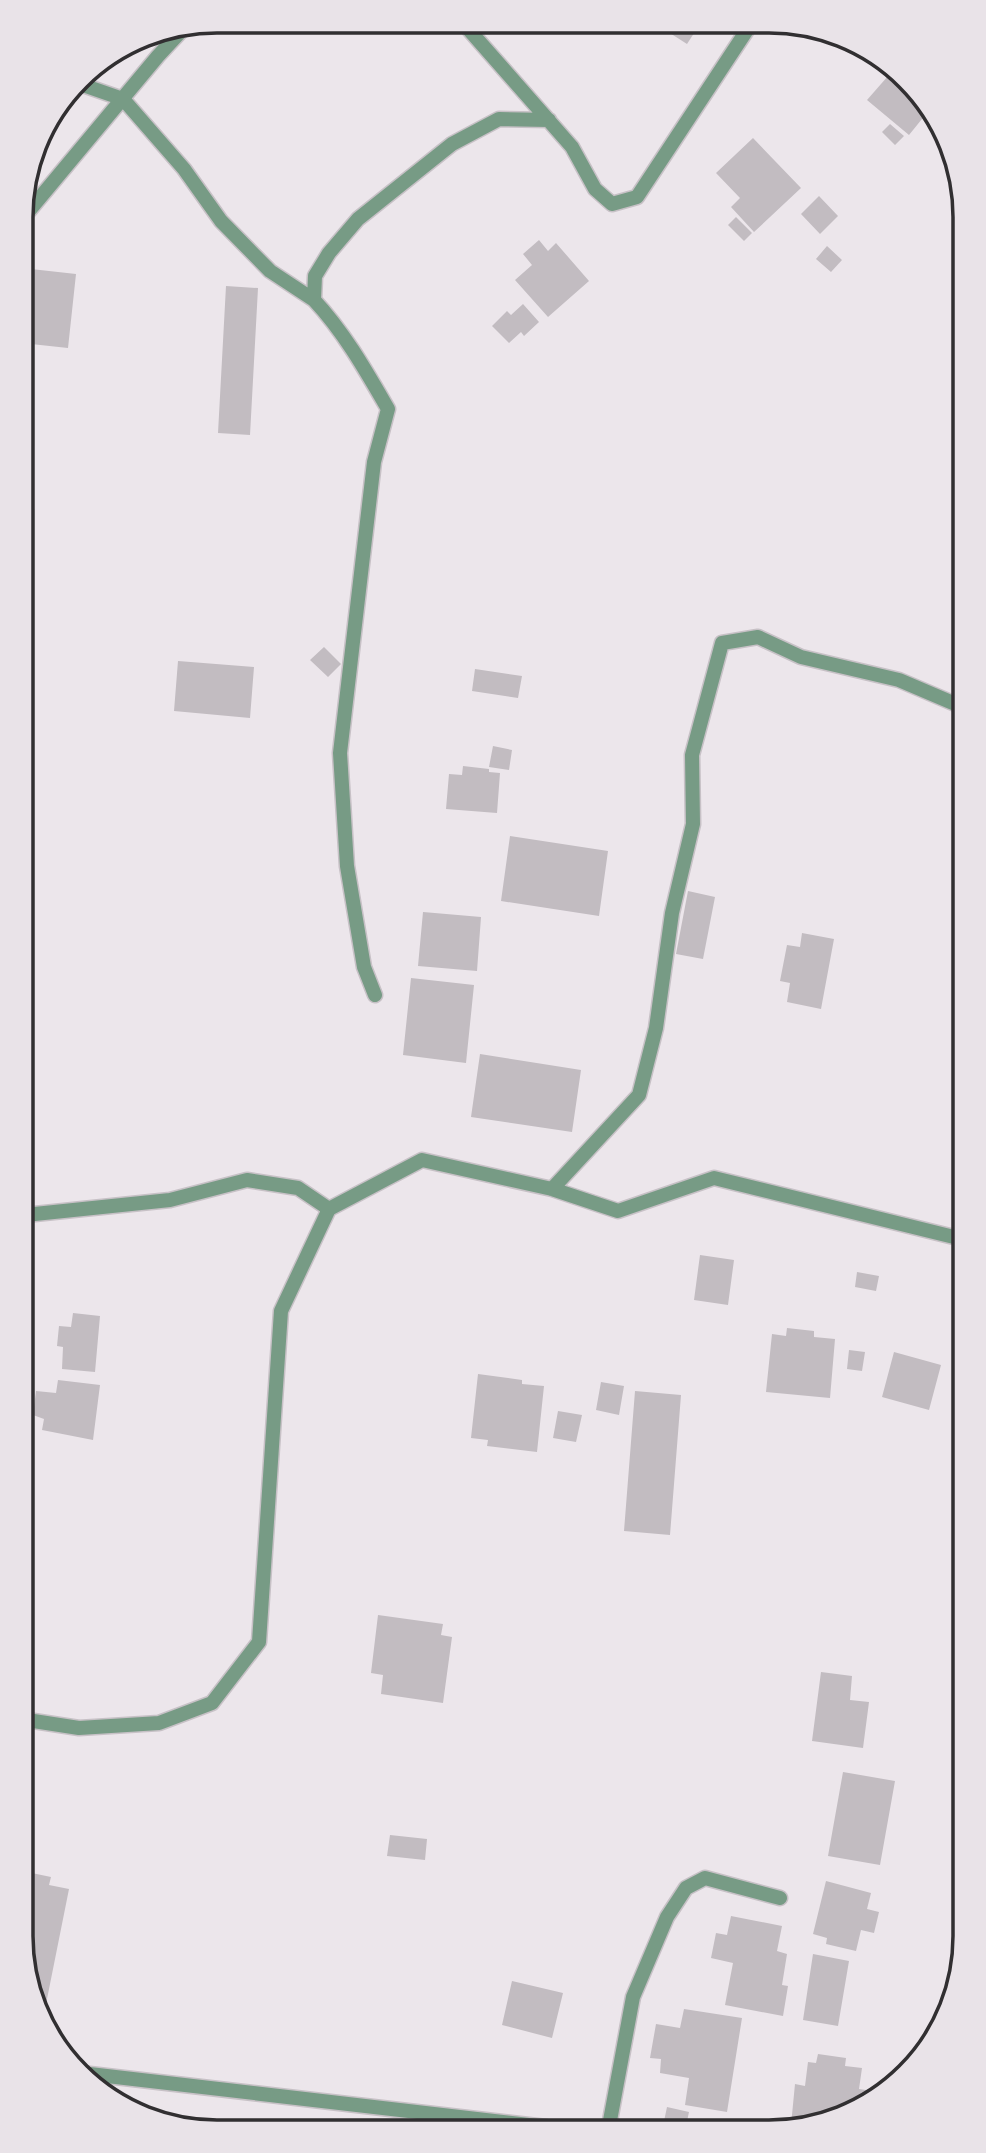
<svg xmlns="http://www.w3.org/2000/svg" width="986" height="2153" font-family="Manrope,sans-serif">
<rect width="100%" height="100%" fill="#ece6eb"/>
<!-- building -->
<path fill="#c2bcc1" d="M665,24H700L687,44L662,28Z
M895,68L898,70L926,114L909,135L867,100Z
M890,124L904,136L895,145L882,132Z
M753,138L801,188L754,232L731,207L740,198L716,173Z
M819,196L838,216L820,234L801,214Z
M736,217L752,233L744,241L728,225Z
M539,240L548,251L556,243L589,281L548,317L515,280L532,265L523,254Z
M827,246L842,260L831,272L816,259Z
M22,268L76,274L68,348L31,344L34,327L22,325Z
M226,286L258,288L250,435L218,433Z
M523,304L539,322L524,336L521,332L509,343L492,326L507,311L511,315Z
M324,647L341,664L328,677L310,660Z
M178,661L254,667L250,718L174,711Z
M475,669L522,676L518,698L472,691Z
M493,746L512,750L509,770L489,767Z
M463,766L489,769V772L500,773L497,813L446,809L449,774L462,775Z
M510,836L608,851L599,916L501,901Z
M688,891L715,897L703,959L676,954Z
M423,912L481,917L477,971L418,966Z
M802,933L834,939L821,1009L787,1002L790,983L780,981L787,945L800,947Z
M411,978L474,985L466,1063L403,1055Z
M480,1054L581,1070L572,1132L471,1117Z
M700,1255L734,1260L728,1305L694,1300Z
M857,1272L879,1276L876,1291L855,1287Z
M73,1313L100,1316L95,1372L62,1369L63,1347L57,1346L59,1326L71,1327Z
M787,1328L814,1331V1337L835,1339L830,1398L766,1392L772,1334L786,1336Z
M849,1350L865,1352L862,1371L847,1369Z
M894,1352L941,1365L929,1410L882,1397Z
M478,1374L522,1380V1384L544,1386L537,1452L487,1446L488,1440L471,1438Z
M58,1380L100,1385L93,1440L42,1430L44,1419L33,1415L36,1391L56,1393Z
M601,1382L624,1386L619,1415L596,1410Z
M635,1391L681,1395L670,1535L624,1531Z
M558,1411L582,1415L576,1442L553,1438Z
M378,1615L443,1624L441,1635L452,1637L443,1703L381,1694L383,1675L371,1673Z
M821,1672L852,1676L850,1700L869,1702L863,1748L812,1741Z
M843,1772L895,1781L880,1865L828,1856Z
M390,1835L427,1839L425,1860L387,1856Z
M27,1872L51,1877L49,1885L69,1889L46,2004L37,2002L28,1987Z
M826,1881L871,1893L867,1909L879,1912L874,1933L861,1930L856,1951L826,1944L827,1938L813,1934Z
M731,1916L782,1926L777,1951L787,1954L782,1985L788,1986L783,2016L725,2005L733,1963L711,1958L716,1933L727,1935Z
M813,1954L849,1961L838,2026L803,2020Z
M512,1981L563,1993L552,2038L502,2025Z
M684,2009L742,2018L727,2112L685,2105L689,2078L660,2073L661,2059L650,2058L656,2024L680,2028Z
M818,2054L846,2058L845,2066L862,2068L859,2089L866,2090L865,2097L820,2125H791L795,2084L805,2086L808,2062L816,2063Z
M667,2107L689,2112L686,2126H663Z"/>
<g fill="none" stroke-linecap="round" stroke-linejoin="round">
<defs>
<path id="minor" d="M463,23L572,147L595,189L612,204L637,197L751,24
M77,83L123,99L184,169L221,221L270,271L314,300
M21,217L28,212L158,56L185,27
M375,995L364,967L347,866L340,753L374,462L388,409C366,371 344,332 314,300L315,276L329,253L358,219L452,144L499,119L549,120
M552,1189L639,1095L656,1028L672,913L693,824L692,755L722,643L758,637L801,657L899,680L960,706
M25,1215L170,1200L247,1180L298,1188L329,1209
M27,1720L79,1728L159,1723L212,1703L259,1642L281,1311L329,1209L422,1160L552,1189L618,1211L714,1178L962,1239
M81,2073L546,2127
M609,2126L633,1997L667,1917L686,1888L705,1878L780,1898"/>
</defs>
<!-- minor casing -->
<use href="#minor" stroke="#c7c1c6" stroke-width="17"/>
<!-- minor -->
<use href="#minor" stroke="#779b85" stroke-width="14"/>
</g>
<!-- crop -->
<path d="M0 0H986V2153H0ZM217 33H769A184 184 0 0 1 953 217V1936A184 184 0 0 1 769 2120H217A184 184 0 0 1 33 1936V217A184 184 0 0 1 217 33Z" fill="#e9e3e8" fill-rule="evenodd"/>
<path fill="none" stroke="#312f31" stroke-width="3.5" d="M217 33H769A184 184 0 0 1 953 217V1936A184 184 0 0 1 769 2120H217A184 184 0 0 1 33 1936V217A184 184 0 0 1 217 33Z"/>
</svg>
